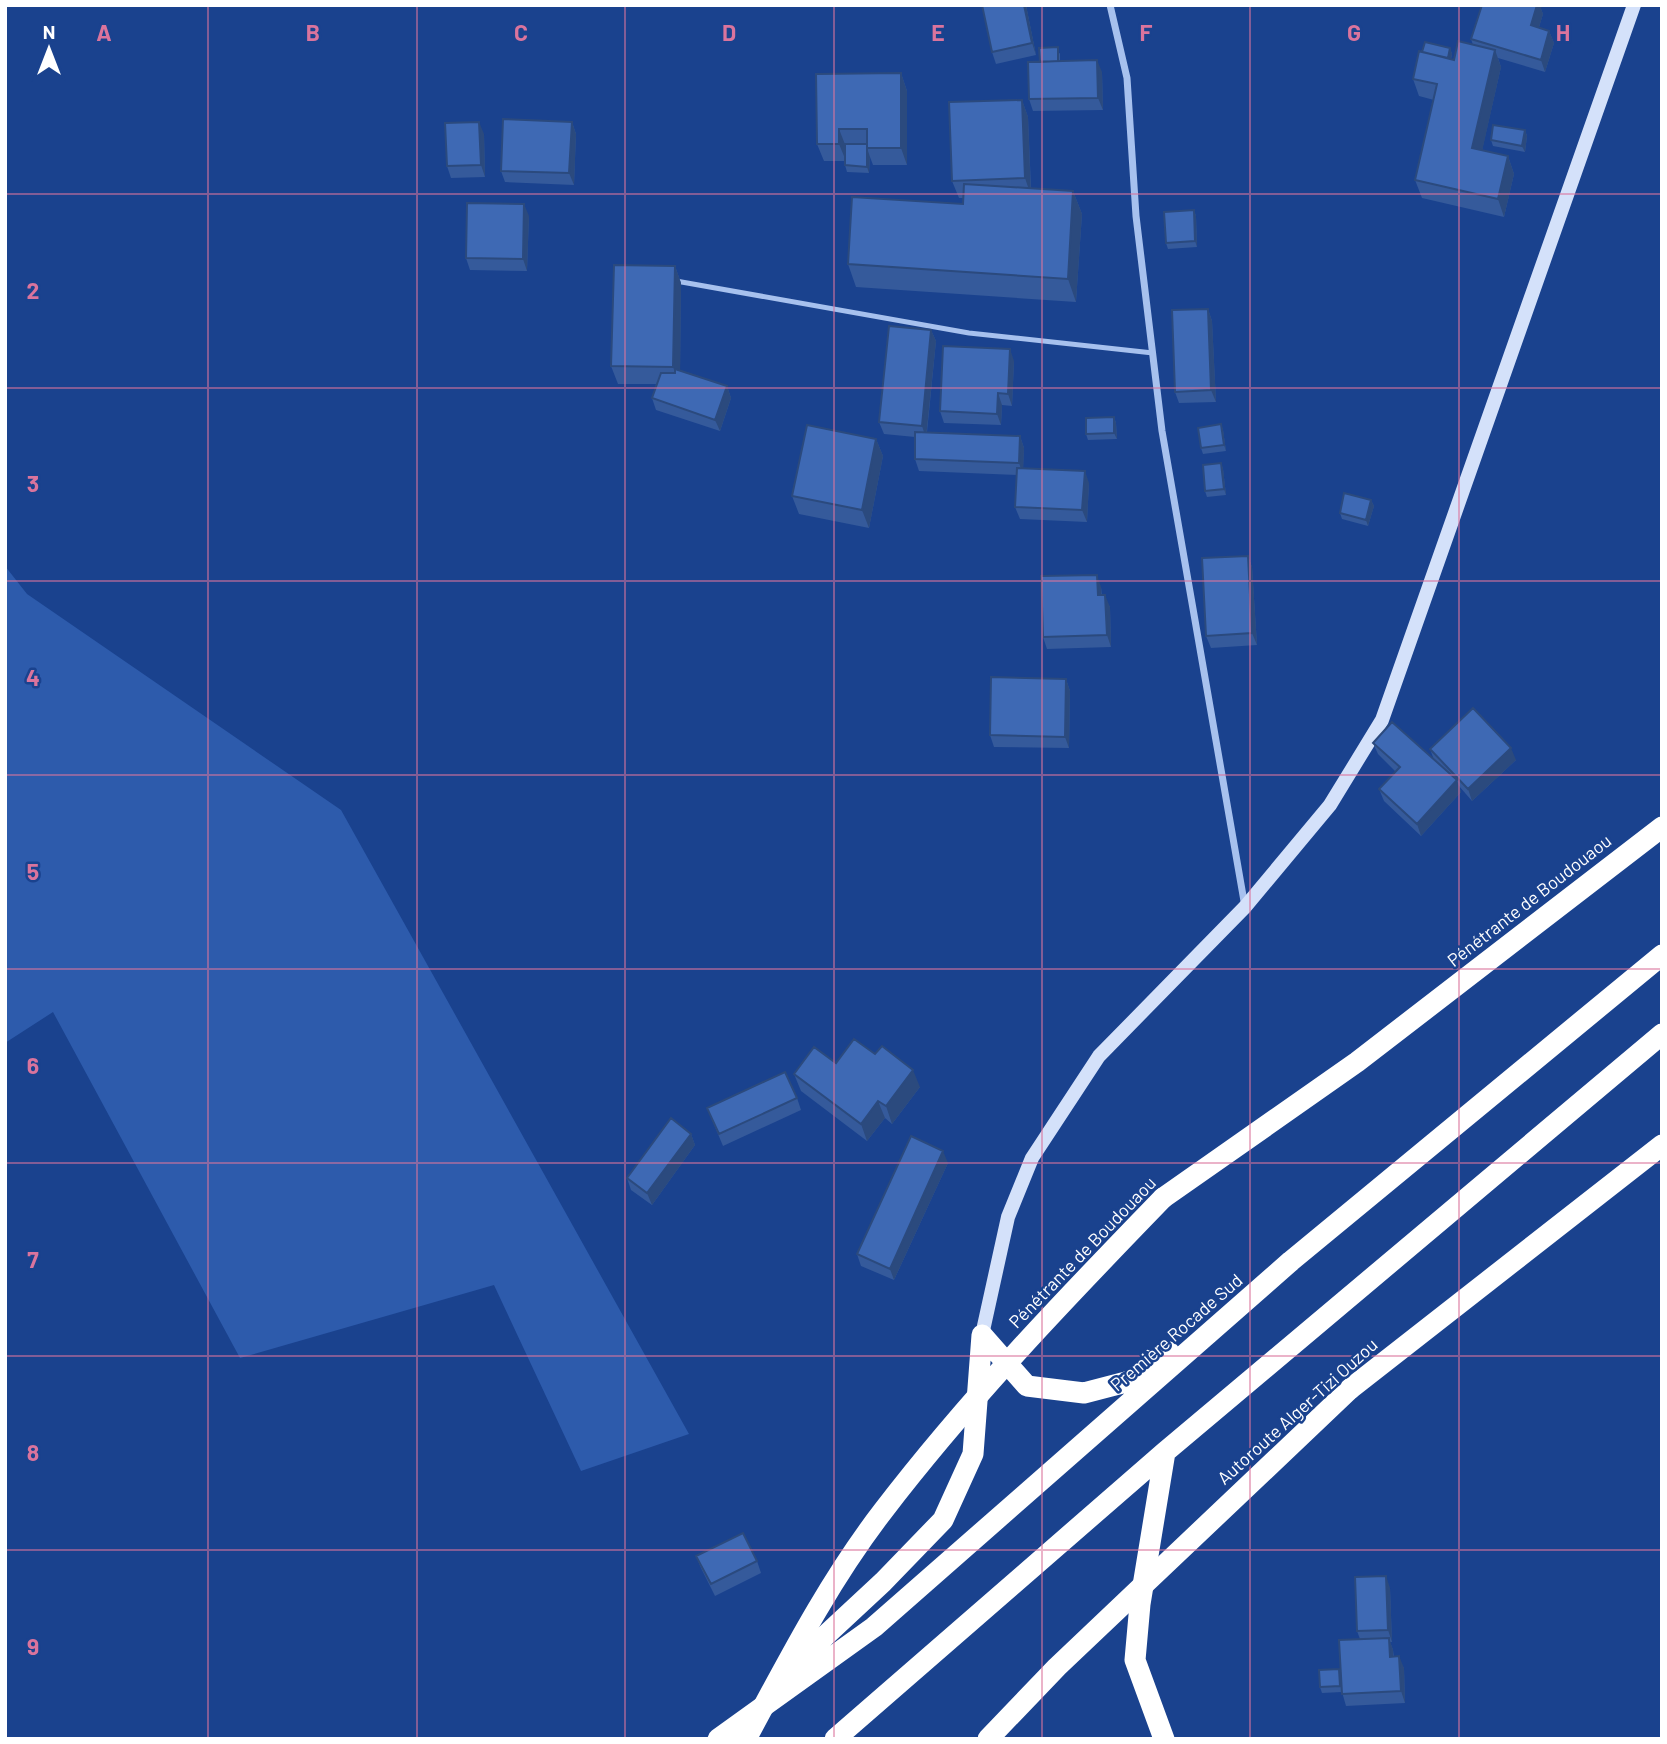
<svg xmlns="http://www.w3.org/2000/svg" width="1667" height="1744" font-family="Barlow,sans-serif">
<rect width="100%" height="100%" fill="#1a428e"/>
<!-- green -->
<path fill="#2d5bac" d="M5,566L27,594L341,810L689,1434L581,1471L494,1285L240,1358L53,1012L5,1043Z"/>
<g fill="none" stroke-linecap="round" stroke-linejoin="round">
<!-- service -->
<path stroke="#a7c1ee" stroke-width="5" d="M676,281L969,333L1153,353"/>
<!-- minor -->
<path stroke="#a7c1ee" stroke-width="7" d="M1110,5L1127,78L1136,216L1162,431L1245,907"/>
<!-- secondary -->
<path stroke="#d4e1fa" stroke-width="14" d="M982,1335L1008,1217L1032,1158L1099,1056L1245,907L1330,805L1382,720L1634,5"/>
<!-- motorway -->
<path stroke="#fff" stroke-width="21" d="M1163,1198L1357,1062L1662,827
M982,1335L1027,1386L1084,1393L1130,1381L1169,1352
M1350,1389L1662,1145
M783,1675L883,1582L943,1520L973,1454L982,1335
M718,1739L874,1627L1291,1261L1662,955
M835,1739L1165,1452L1662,1034
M1164,1739L1135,1660L1140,1604L1165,1452"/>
<!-- motorway-bridge -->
<path stroke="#fff" stroke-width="21" d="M746,1739C788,1661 829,1581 883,1511C968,1400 1066,1298 1163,1198
M988,1739L1057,1667L1350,1389"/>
</g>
<!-- wall -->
<path fill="#355a9b" d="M982,5H1026L1036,55L996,64L992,52Z
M1541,9L1543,14L1539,27L1549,31L1554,43L1545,72L1498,58L1501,67L1482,150L1508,156L1514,174L1504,217L1422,198L1415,180L1434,100L1419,96L1413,79L1422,52L1450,48L1452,54L1451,59L1454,60L1473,45L1471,39Z
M1060,53V61L1102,72L1103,110L1033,111L1029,99L1040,62Z
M901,73L907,91V165H873L870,157L869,173L847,172L845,165V161H824L817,144Z
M1022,100L1028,117L1031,188L1073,191L1082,214L1076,302L856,287L848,264L963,204V198H959L952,181Z
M572,122L576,134L574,185L505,182L501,171Z
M1525,130L1527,136L1525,152L1493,146L1491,140Z
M484,134L485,177L451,178L447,166Z
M1194,210L1196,216L1197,247L1168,249L1166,243Z
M529,216L527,271L470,270L466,258Z
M675,266L681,283L680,370L727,386L731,398L720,431L656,410L652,398L656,384H618L611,366Z
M1208,309L1212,321L1216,402L1179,403L1175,392Z
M931,330L936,341L927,432L1020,436L1024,448L1023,468L1089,483L1087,522L1020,519L1015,507L1017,475L919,471L915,459V437L884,434L879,422Z
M1014,361L1012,406L1002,405L1001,425L944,423L940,411Z
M1114,417L1116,423L1117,439L1088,440L1086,434Z
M1221,424L1223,430L1226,451L1203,454L1201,448Z
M876,439L883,456L869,528L799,514L792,496Z
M1221,463L1223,469L1226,495L1207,497L1205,491Z
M1371,500L1374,506L1368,526L1342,519L1340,513Z
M1248,556L1252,567L1257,645L1211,648L1206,636Z
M1101,587L1102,595L1110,607L1111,647L1047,649L1043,637Z
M1066,679L1070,691L1069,748L994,747L990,735Z
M1373,743L1434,760L1430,749L1516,760L1472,801L1459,786L1461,792L1421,836L1384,801L1379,789L1396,772L1378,754Z
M794,1074L920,1087L892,1124L885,1118L867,1141L801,1091Z
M797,1098L801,1110L723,1146L707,1108Z
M691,1134L695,1145L652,1205L631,1190L627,1178Z
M948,1163L894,1280L861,1266L857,1254Z
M696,1556L757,1561L761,1573L715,1596L701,1568Z
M1390,1588L1392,1642H1390L1393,1650L1394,1657L1404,1668L1405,1703L1346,1706L1342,1692L1322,1693L1320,1687L1339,1669L1341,1674L1360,1639L1357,1631Z"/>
<!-- shaded-wall -->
<path fill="#2b4a7e" d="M1024,5H1026L1036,55L1032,43Z
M1537,5H1542L1541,9L1543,14L1536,37L1531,25Z
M1549,31L1554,43L1545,72L1541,60Z
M1450,48L1452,54L1449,67L1447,61Z
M1495,50L1501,67L1479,165L1472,148Z
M1097,60L1102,72L1103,110L1098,98Z
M901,73L907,91V165L901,148Z
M1022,100L1028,117L1031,196L1025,178Z
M479,122L484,134L485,177L481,165Z
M572,122L576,134L574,185L569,173Z
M839,129L846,147V161L839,144Z
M1525,130L1527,136L1525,152L1522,146Z
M868,151L870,157L869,173L867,167Z
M1508,156L1514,174L1504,217L1498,199Z
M1073,191L1082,214L1076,302L1068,279Z
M524,204L529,216L527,271L523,259Z
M1194,210L1196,216L1197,247L1195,241Z
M675,266L681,283L680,385L673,367Z
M1208,309L1212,321L1216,402L1211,390Z
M931,330L936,341L926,438L922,426Z
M1010,349L1014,361L1012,406L1008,394Z
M727,386L731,398L720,431L715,420Z
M998,393L1002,405L1001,425L997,414Z
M1114,417L1116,423L1117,439L1114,433Z
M1221,424L1223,430L1226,451L1224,445Z
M1020,436L1024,448L1023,475L1019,463Z
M876,439L883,456L869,528L862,510Z
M1221,463L1223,469L1226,495L1224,489Z
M1085,471L1089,483L1087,522L1082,510Z
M1371,500L1374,506L1368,526L1366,520Z
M1248,556L1252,567L1257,645L1252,633Z
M1097,575L1101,587L1102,607L1098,595Z
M1105,595L1110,607L1111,647L1107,635Z
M1066,679L1070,691L1069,748L1065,737Z
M1511,748L1516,760L1472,801L1468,789Z
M1457,780L1461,792L1421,836L1417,824Z
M913,1070L920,1087L892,1124L886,1106Z
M878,1101L885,1118L867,1141L861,1124Z
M691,1134L695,1145L652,1205L647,1193Z
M943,1151L948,1163L894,1280L890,1269Z
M1386,1576L1390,1588L1392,1642L1388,1630Z
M1389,1638L1393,1650L1394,1669L1390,1657Z
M1399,1656L1404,1668L1405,1703L1401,1691Z"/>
<!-- building -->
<path fill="#3e69b4" stroke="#2b4a7e" stroke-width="2" d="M982,5H1024L1032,43L992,52Z
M1482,5H1537L1531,25L1549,31L1541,60L1471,39Z
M1458,41L1495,50L1472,148L1508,156L1498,199L1415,180L1437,84L1413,79L1419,51L1454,60Z
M1425,42L1450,48L1448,58L1422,52Z
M1058,47V61L1040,62L1039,48Z
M1097,60L1098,98L1029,99L1028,62Z
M901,73V148H867V129H839V144H817L816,74Z
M1022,100L1025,178L952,181L949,102Z
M503,119L572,122L569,173L501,171Z
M479,122L481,165L447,166L445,123Z
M1493,125L1525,130L1522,146L1491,140Z
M845,144H867V167L845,165Z
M964,184L1073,191L1068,279L848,264L852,197L963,204Z
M467,203L524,204L523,259L466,258Z
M1194,210L1195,241L1166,243L1164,212Z
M614,265L675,266L673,367L611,366Z
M1208,309L1211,390L1175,392L1172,310Z
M889,326L931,330L922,426L879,422Z
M943,346L1010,349L1008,394L998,393L997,414L940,411Z
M675,369L727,386L715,420L652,398L661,373H675Z
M1114,417V433L1086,434V418Z
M1221,424L1224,445L1201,448L1198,428Z
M807,425L876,439L862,510L792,496Z
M915,432L1020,436L1019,463L915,459Z
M1221,463L1224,489L1205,491L1203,465Z
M1017,468L1085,471L1082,510L1015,507Z
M1344,493L1371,500L1366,520L1340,513Z
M1248,556L1252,633L1206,636L1202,558Z
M1097,575L1098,595H1105L1107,635L1043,637L1041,576Z
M991,677L1066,679L1065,737L990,735Z
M1473,708L1511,748L1468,789L1430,749Z
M1392,722L1457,780L1417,824L1379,789L1400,767L1373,743Z
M854,1039L875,1054L882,1046L913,1070L886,1106L878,1101L861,1124L794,1074L814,1047L836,1063Z
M785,1072L797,1098L719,1134L707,1108Z
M671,1118L691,1134L647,1193L627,1178Z
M911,1136L943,1151L890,1269L857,1254Z
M743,1533L757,1561L711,1584L696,1556Z
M1386,1576L1388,1630L1357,1631L1355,1577Z
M1389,1638L1390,1657L1399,1656L1401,1691L1342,1694L1339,1640Z
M1339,1669L1340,1686L1320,1687L1319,1670Z"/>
<!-- grid -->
<path fill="none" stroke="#da749d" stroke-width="2" stroke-opacity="0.55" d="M208,5V1739M417,5V1739M625,5V1739M834,5V1739M1042,5V1739M1250,5V1739M1459,5V1739M5,194H1662M5,388H1662M5,581H1662M5,775H1662M5,969H1662M5,1163H1662M5,1356H1662M5,1550H1662"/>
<g text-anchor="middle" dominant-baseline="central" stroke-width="5" stroke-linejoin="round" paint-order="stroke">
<!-- street labels -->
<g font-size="18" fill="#fff" stroke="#1a428e">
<text transform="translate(1529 900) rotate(-38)">Pénétrante de Boudouaou</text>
<text transform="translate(1082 1252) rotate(-46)">Pénétrante de Boudouaou</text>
<text transform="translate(1176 1332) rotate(-41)">Première Rocade Sud</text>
<text transform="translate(1297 1411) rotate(-42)">Autoroute Alger-Tizi Ouzou</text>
</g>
</g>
<g font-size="23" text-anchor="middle" font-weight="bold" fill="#da749d" stroke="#1a428e" stroke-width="5" stroke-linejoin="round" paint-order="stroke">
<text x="104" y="41">A</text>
<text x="313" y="41">B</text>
<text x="521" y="41">C</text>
<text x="729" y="41">D</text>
<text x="938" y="41">E</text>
<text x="1146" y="41">F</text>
<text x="1354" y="41">G</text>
<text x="1563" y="41">H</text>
<text x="33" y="299">2</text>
<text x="33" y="492">3</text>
<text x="33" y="686">4</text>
<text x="33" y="880">5</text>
<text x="33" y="1074">6</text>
<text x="33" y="1268">7</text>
<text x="33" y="1461">8</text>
<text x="33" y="1655">9</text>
</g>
<!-- border -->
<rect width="1667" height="1744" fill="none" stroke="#ffffff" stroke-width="14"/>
<!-- north arrow -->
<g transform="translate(49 49)" stroke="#1a428e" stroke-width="5" paint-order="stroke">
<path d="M0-5L12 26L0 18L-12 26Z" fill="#ffffff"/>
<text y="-10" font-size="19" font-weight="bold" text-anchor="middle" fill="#ffffff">N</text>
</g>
</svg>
